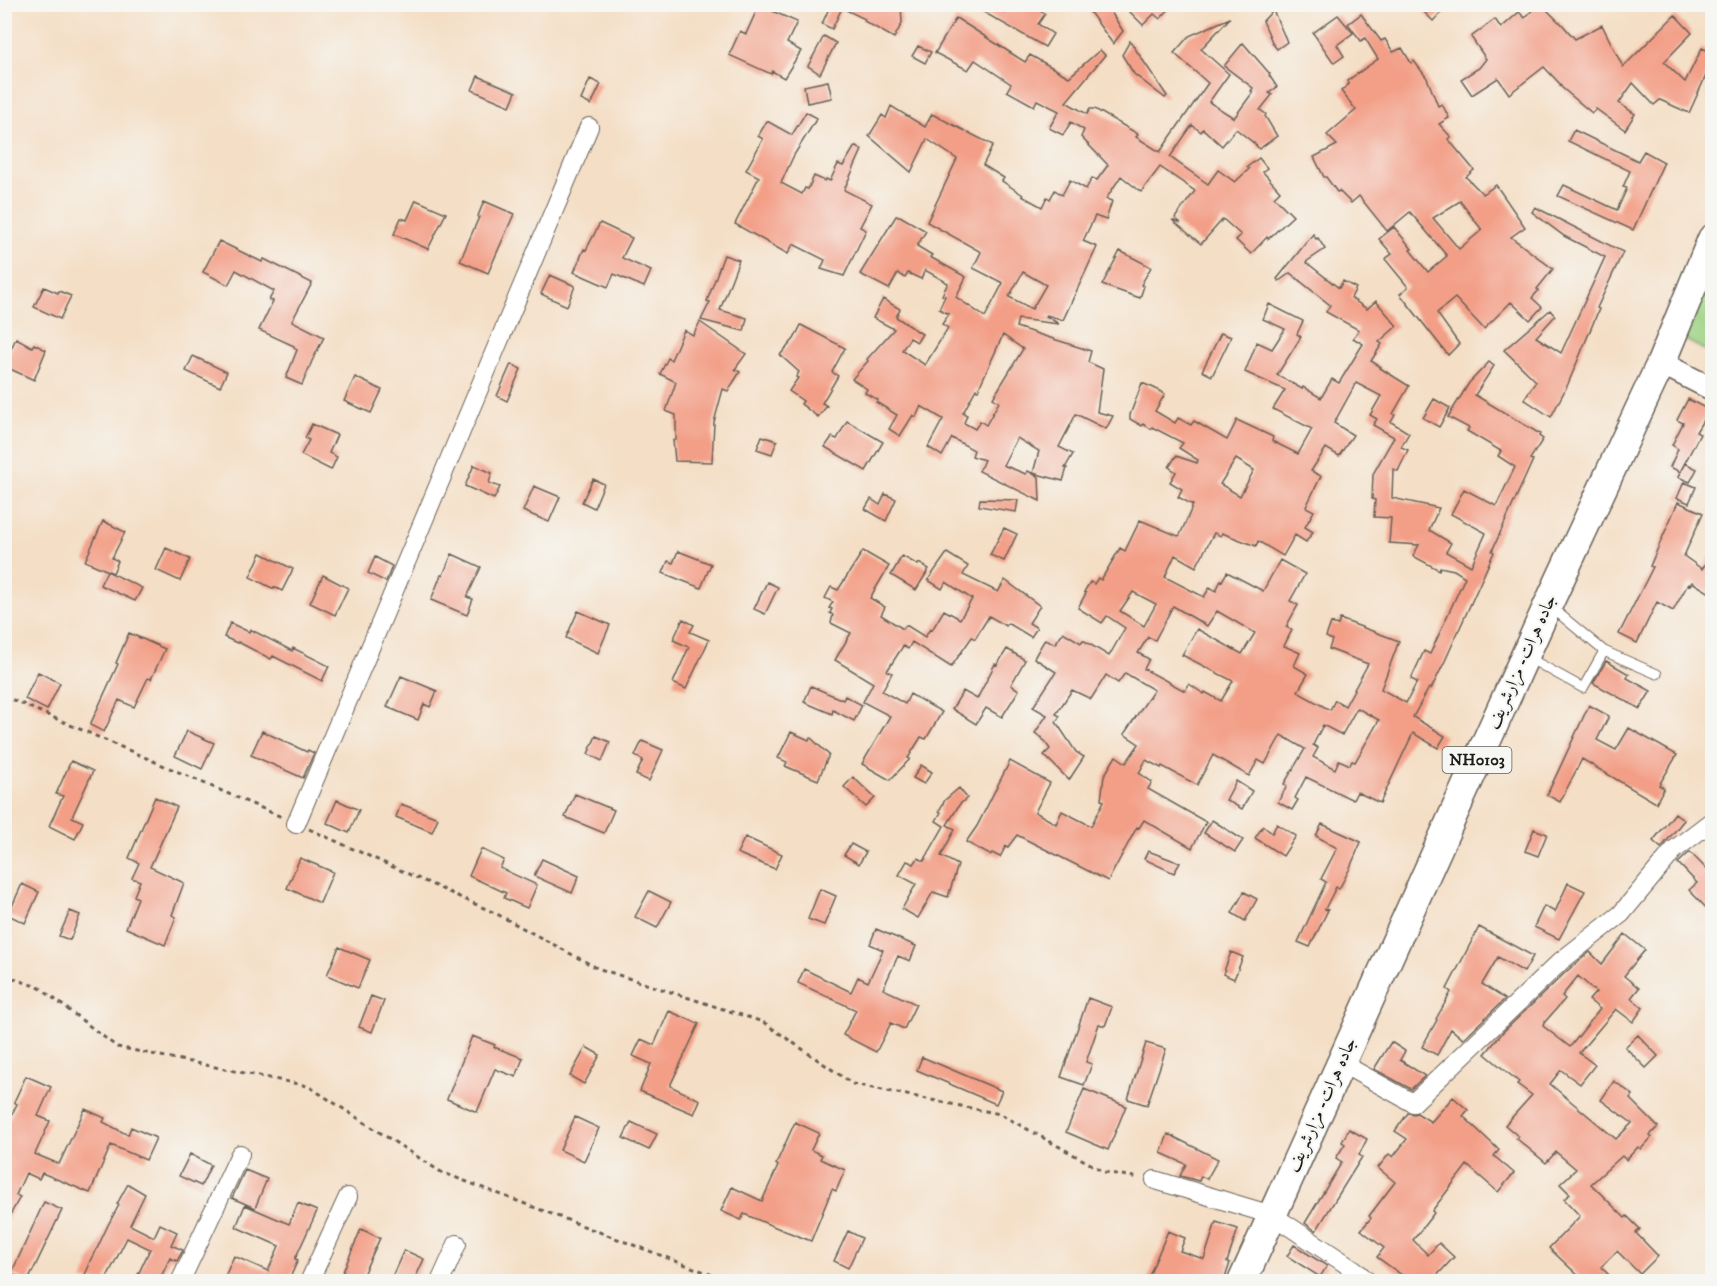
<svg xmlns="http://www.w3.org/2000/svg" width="1717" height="1286" font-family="'IM FELL DW Pica',Amiri,serif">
<rect width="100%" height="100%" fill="#f6f6f2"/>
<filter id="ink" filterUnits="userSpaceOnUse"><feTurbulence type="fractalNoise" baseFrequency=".0167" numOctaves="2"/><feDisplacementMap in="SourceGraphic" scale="12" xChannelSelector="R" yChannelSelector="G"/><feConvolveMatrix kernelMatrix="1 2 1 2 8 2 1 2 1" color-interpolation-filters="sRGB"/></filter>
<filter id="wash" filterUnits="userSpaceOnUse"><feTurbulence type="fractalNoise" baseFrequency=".008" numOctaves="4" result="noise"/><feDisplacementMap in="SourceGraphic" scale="24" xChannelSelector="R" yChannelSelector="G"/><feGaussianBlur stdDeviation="1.35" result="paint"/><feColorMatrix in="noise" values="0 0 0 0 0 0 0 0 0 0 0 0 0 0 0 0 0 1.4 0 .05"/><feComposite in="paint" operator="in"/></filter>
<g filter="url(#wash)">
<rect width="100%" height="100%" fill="#f4dec5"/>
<!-- green -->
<path fill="#9cd283" stroke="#5c7750" stroke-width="1.5" d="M1712,264V354L1676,335Z"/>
<g id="blocks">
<!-- building -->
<path fill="#f39f87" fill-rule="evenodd" d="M831,4H901L902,23L894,38L864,21L865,19L842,8L832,29L822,24Z
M980,4L1004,12L1009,4H1033L1045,14L1038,24L1053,34L1045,47L978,9Z
M1084,4H1106L1123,31L1113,44Z
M1122,4H1174L1160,19L1154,14L1143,25Z
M1416,4H1449L1433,21Z
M1538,4H1541L1559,22H1560L1575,39L1602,25L1623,67L1675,15L1692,33L1664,62L1685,82L1702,48L1713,53V60L1689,113L1660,100L1654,105L1633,83L1619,103L1635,114L1625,130L1596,109L1592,113L1560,86L1561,85L1544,67L1509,94L1498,78L1472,95L1461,79L1479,68L1486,59L1471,37L1495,19L1501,28L1519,12L1525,18Z
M759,5L797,22L787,43L801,51L784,78L772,71L771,74L729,55L740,31L746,34Z
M1273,10L1287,42L1277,49L1273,44L1263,21Z
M1361,14L1381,41L1385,39L1393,52L1402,48L1411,63L1414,61L1427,78L1438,106L1442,104L1449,118L1439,124L1451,137L1448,139L1474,170L1466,177L1483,194L1496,185L1525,227L1511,237L1553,269L1537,289L1539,290L1532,298L1542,307L1530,320L1511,302L1484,329L1455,298L1437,313L1459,344L1448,355L1400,294L1408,287L1385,259L1392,254L1379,239L1394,227L1412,249L1410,250L1428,272L1447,256L1410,212L1387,231L1359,196L1351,203L1339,191L1337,192L1326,177H1324L1314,157L1337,145L1327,135L1356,110L1341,91L1349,84L1347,81L1378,59L1365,38L1361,41L1348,24ZM1460,201L1482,230L1459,249L1433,218Z
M1338,15L1353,33L1337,45L1344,56L1334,63L1313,33Z
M956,18L1025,62L1030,55L1069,77L1100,50L1105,55L1066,102L1087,114L1090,109H1095L1138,134L1136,137L1160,152L1208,83L1174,53L1189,36L1230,18L1201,49L1229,74L1209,102L1234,118L1253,92L1251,91L1253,88L1224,66L1243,43L1270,74L1269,75L1277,87L1269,93L1272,95L1260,110L1266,114L1265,116L1277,136L1259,149L1255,144L1236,129L1222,146L1203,129L1201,132L1192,125L1170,157L1208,184L1218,170L1235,182L1249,169L1247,167L1259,158L1267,168L1263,172L1280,191L1274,197L1293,216L1268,239L1267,237L1251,254L1236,240L1241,235L1223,219L1201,244L1172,220L1181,223L1175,218L1195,191L1160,167L1141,192L1121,176L1106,199L1112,201L1106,220L1095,216L1083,241L1097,247L1063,320L1047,315L1046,316L1059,324L1018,319L1016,327L1091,351L1088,362L1103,369L1097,412L1113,416L1106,429L1076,414L1059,447L1073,454L1065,468H1067L1063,481L1033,473L1039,451L1017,438L1003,465L1026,474L1028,471L1039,477L1040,501L979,471L984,460L972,456L974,450L952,438L942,456L928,447L943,419L921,406L916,417L913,415L900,436L889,429L897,415L876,402L878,400L865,393L867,389L852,379L868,361L867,359L894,329L873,318L883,299L900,309L896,317L922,334L917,342L910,338L902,350L925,365L948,328L942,324L949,314L939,309L945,296L942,295L948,283L925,270L921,279L908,273L905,278L898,273L889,289L860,274L896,216H900L926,231L917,246L932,255L930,257L966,277L956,297L985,317L1003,283L973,268L981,252L927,222L957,159L927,139L911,172L869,136L882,115L886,118L891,106L925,127L932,114L993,145L983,165L1004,178L1002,181L1023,195L1022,196L1042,207L1047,197L1050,199L1055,190L1062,195L1070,180L1086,189L1092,178L1097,180L1108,165L1081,137L1084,130L1071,122L1063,135L1049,128L1059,111L1037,100L1034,106L1007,91L1011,84L975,60L968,70L935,53ZM1023,272L1046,285L1032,309L1009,297ZM1003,335L1023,349L993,398L999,402L986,425L980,421L975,429L964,423L967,415L963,413L976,389L978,390Z
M824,36L836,43L820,74L808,66Z
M1130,41L1167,96L1165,98L1134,74L1122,55Z
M918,46L931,52L925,63L912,56Z
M478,76L516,92L510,106L472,90Z
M590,79L601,84L591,105L581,100Z
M828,81L832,98L807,103L804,86Z
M806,112L817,118L794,155L781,183L802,194L805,188L808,189L814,176L825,181L826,179L830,181L838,164L843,166L855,146L862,150L844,190L872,204L860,227L866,230L844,276L821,269L825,260L793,244L788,254L735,224L759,177L746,170L763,139L758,136L767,121L792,135Z
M1574,130L1638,161L1644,151L1664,162L1633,230L1558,196L1564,185L1617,210L1627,188L1623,187L1630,171L1568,141Z
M416,200L446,213L428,249L394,234L401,218L407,220Z
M484,201L514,214L488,273L460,261L479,217L478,216Z
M1535,207L1623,252L1597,308L1599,309L1568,384L1551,417L1524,399L1536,381L1504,350L1550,310L1555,316L1536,337L1561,353L1605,257L1564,236L1532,212Z
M600,223L632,238L622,258L651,271L644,287L614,274L608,287L574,272L584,249L586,250Z
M1313,234L1316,239L1318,238L1325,249L1306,262L1339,288L1343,281L1356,288L1351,298L1367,309L1376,301L1397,326L1379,342L1382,344L1371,361L1381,367L1380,368L1409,386L1393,414L1395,415L1391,422L1409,433L1401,447L1408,450L1398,471L1393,469L1392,498L1439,508L1429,530L1451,543L1446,552L1471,566L1486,533L1451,514L1464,489L1496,506L1515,467L1498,456L1501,451L1467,431L1469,428L1448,417L1469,383L1489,362L1494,366L1475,395L1540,434L1539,436L1543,439L1530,459L1533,460L1492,551L1494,552L1445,661L1431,689L1429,688L1413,717L1445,736L1438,748L1413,733L1380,803L1357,792L1353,800L1306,777L1295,798L1298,800L1292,810L1278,802L1287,786L1284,784L1305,749L1281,735L1265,764L1258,760L1249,776L1213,755L1197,785L1162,766L1161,768L1146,760L1139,773L1152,782L1148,789L1206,822L1192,848L1144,820L1139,828L1137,827L1108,881L1017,835L1008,847L1006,846L1000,857L992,853L990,855L966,842L977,826L1010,761L1050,783L1035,812L1056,824L1062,811L1091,826L1104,801L1101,800L1104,776L1116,756L1126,763L1139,744L1124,734L1154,690L1125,673L1118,683L1106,675L1091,699L1072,690L1056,714L1060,716L1056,722L1076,752L1084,757L1069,780L1044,755L1050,749L1042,738L1035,733L1047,715L1033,707L1056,672L1034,658L1045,639L1055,644L1063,632L1081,643L1083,640L1109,656L1125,628L1107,616L1102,623L1078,608L1086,593L1084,592L1090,582L1094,584L1098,578L1101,580L1120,548L1125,551L1140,520L1178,536L1180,535L1193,505L1178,497L1182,489L1170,482L1176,472L1169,467L1176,456L1197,463L1198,460L1179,448L1183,443L1152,427L1151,429L1143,424L1142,426L1130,419V415L1142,383L1154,388L1165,394L1155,411L1175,423L1178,418L1191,425L1194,421L1227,440L1237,420L1273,437L1272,441L1298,454L1312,429L1273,409L1285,390L1245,372L1257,342L1272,349L1285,329L1263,319L1269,304L1303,321L1297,334L1301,337L1277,375L1302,389L1303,387L1321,398L1332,379L1339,383L1363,344L1353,338L1359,330L1326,312L1330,305L1290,273L1279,281L1277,279ZM1356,383L1381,396L1370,415L1377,419L1373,425L1394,437L1373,474L1372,499L1375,500L1374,517L1391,518L1389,543L1419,545L1413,556L1439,570L1440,567L1454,570L1465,577L1430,654L1424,651L1411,679L1417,682L1406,703L1381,689L1399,641L1340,619L1338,625L1331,623L1326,637L1332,640L1329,649L1368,664L1345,706L1335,700L1330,710L1301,694L1298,691L1308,674L1294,666L1300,653L1284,646L1292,630L1286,627L1298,605L1290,601L1305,574L1280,560L1263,591L1227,572L1222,581L1221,580L1216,591L1210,587L1204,597L1165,577L1175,555L1196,567L1214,533L1221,536L1222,533L1256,546L1258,541L1283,556L1295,535L1306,542L1313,532L1305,527L1314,511L1306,507L1321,476L1311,471L1326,448L1339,456L1353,435L1334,423ZM1236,459L1254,470L1240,496L1220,484ZM1133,592L1156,604L1144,626L1120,611ZM1173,606L1207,626L1217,611L1255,633L1242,654L1197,629L1182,655L1233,681L1221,701L1205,692L1204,694L1189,684L1185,691L1144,669L1149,659L1138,653L1148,637L1155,640ZM1357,708L1379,720L1355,762L1352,761L1350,765L1339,760L1335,769L1313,757L1318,748L1313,745L1323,725L1342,735Z
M219,241L262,262L264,259L312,283L292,321L324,337L312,361L302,385L286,378L297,350L294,348V346L259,330L273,301L269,300L274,291L236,270L228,285L203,272Z
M1120,251L1151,267L1141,285L1144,286L1140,298L1102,285Z
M724,255L739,260L720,310L747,318L744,331L701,320L710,302L707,301Z
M550,275L575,286L567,306L541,294Z
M44,287L58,293L59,291L71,296L60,319L34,307Z
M700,322L746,354L735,369L740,372L728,391L723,389L714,422L712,462L675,461L673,440H676V415L666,411L676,382L660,374L668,358L671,360L684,330L693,335Z
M801,325L845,348L832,372L838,376L822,403L827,406L818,417L801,404L803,401L789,391L798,378L796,377L799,372L780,355L794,339Z
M1221,333L1231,337L1212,376L1202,371Z
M16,338L32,347L34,344L46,350L34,380L8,368L11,360L7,358Z
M193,356L227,372L220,387L186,371Z
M511,364L521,369L507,401L497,396Z
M355,377L382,390L371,413L344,401Z
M1434,399L1450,408L1439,427L1423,418Z
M1688,399L1709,410L1696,432L1700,434L1680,472L1670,467L1678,449L1672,445L1683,423L1677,420Z
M847,421L883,442L866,471L825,447L832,437L837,439Z
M312,424L337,435L329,453L337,457L331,470L301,455L309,440L305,438Z
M762,436L777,441L772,454L757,449Z
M1685,463L1697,469L1690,482L1678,477Z
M474,465L492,473L489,483L500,487L494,499L465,486Z
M593,479L604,484L594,508L582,502Z
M1684,482L1696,487L1689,503L1677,498Z
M534,486L560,497L549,522L523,511Z
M885,494L896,499L886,521L865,509L871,499L880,505Z
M980,499L1018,500L1016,512L979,506Z
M1678,502L1703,513L1684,556L1702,569L1713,553V595L1692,582L1690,585L1688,584L1673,611L1657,602L1637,643L1619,634L1653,567L1650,566Z
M103,521L125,532L112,558L118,561L113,573L85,561Z
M1004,528L1017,534L1004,561L990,555Z
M166,548L190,559L180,581L156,570Z
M678,551L711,564L701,588L663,573L668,561L673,563Z
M863,551L889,566L870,598L885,607L881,615L903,629L906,625L925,637L930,629L932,630L944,610L960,619L972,599L946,582L942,589L928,580L947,553L968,566L963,575L998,592L1005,580L1040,606L1029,623L1037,628L1031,637L1008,623L1006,626L989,616L975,639L972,637L951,667L912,642L908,649L903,646L887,671L892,673L882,691L905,704L910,694L942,712L926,739L921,737L908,758L910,759L890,780L862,764L890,716L863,702L873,683L835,660L851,633L831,623L833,615L830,613L832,609L829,608L833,602L825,598L831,587L838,590Z
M261,553L293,569L282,591L274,587V589L250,577Z
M452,554L481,567L467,597L473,599L467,615L431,600L441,575H443Z
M902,556L918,565L919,563L929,569L916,590L891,575Z
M375,557L392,566L386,582L368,573Z
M107,571L142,588L135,601L100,585Z
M323,575L348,588L335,615L310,603Z
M767,582L778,587L765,614L754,609Z
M578,611L610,625L598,653L566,638Z
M683,619L694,625L690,632L709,640L686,689L673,683L689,647L673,640Z
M230,623L249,632L250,629L292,651L293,648L329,666L322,681L273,656L271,659L238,642L237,643L224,637Z
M129,633L165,649L151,679L148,678L134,707L119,700L104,732L90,725L118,664L116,663Z
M1007,649L1025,660L1011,685L1019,690L1002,717L986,708L976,724L952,709L963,691L977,699L995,664L997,665Z
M1606,661L1629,674L1627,678L1651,691L1640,709L1593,683Z
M38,672L60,683L47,710L25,699Z
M401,676L437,691L430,707L424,704L418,720L387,707Z
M811,686L843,700L845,696L862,705L854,721L833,710L832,714L804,702Z
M1589,705L1609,716L1597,740L1616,750L1629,728L1677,755L1659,785L1664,788L1656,803L1582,759L1560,802L1547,795Z
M187,731L214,743L202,769L175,756Z
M262,731L307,752L308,750L314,753L303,778L251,755Z
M791,732L809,740L810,737L829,755L818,780L785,766L787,762L778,758Z
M596,736L610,742L602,761L588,754Z
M642,741L663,750L649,781L636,775L643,760L635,756Z
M71,761L93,771L72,817L83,822L75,839L49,826L63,796L56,794Z
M921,765L932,772L924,784L913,778Z
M853,777L875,798L866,807L844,787Z
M1236,781L1252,791L1242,809L1226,800Z
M959,788L967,798L959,805L947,825L955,829L941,856L958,865L948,897L933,892L918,918L902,909L916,884L899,875L907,861L914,864L918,858L924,861L944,826L936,821L941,812L939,811L945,800Z
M575,794L614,810L604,833L565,817Z
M155,797L177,807L150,867L184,883L172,915L176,917L165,945L126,928L138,898L134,896L140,881L132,878L139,863L129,858Z
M337,800L359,810L349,833L327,823Z
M401,804L438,818L432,832L396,817Z
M1675,813L1684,820L1661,848L1653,841Z
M1212,820L1243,840L1235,852L1204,833Z
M1277,824L1296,836L1283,856L1255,838L1263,826L1272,833Z
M1322,824L1361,842L1349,870L1339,889L1336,887L1325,909L1328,910L1310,947L1298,942L1326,882L1321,879L1337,848L1316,836Z
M1534,829L1547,834L1538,856L1525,851Z
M745,837L782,854L775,869L737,853Z
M851,844L866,852L859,864L844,855Z
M481,849L504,860L500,868L537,885L527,908L504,898L506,893L469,876Z
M1148,851L1180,863L1174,873L1144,859Z
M1690,852L1713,876V915L1689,890L1697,883L1678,863Z
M300,858L333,872L320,903L287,888Z
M542,859L579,876L572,893L534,876Z
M1568,883L1585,891L1559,939L1534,927L1544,906L1555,912Z
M22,884L39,892L25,923L8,915Z
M820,889L836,896L824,925L808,919Z
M649,891L671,902L657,928L635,917Z
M1244,892L1257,899L1245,921L1232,913Z
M70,911L80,915L70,940L59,936Z
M1479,927L1533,956L1524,972L1498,957L1482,984L1505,999L1463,1039L1451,1029L1437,1055L1422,1047L1437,1020L1436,1019L1451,992L1447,989Z
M876,929L916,946L910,961L898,956L883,989L916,1004L904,1029L891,1023L876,1052L843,1035L856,1010L798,983L804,969L851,992L858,977L868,982L883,950L870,944Z
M1625,934L1645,950L1624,976L1639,988L1631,998L1643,1008L1633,1022L1616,1009L1579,1053L1595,1065L1580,1084L1561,1070L1550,1084L1616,1139L1632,1123L1601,1100L1614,1081L1633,1095L1630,1099L1658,1127L1650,1135L1652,1137L1641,1149L1638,1147L1626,1160L1622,1156L1591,1184L1625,1218L1627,1216L1640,1229L1636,1233L1658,1256L1640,1274L1617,1251L1601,1267L1615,1281H1584L1549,1248L1580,1216L1564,1199L1570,1194L1560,1184L1576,1169L1556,1152L1546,1163L1516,1138L1518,1136L1505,1125L1532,1095L1517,1084L1519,1082L1485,1054L1503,1032L1568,970L1590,952L1602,964ZM1578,976L1596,992L1589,1000L1600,1009L1570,1047L1543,1026L1544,1023L1565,999L1562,996Z
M339,947L370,960L358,988L327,975Z
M1231,952L1243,957L1234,979L1223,974Z
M371,996L384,1001L372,1032L359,1027Z
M1088,998L1112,1007L1105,1026L1099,1024L1086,1062L1092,1064L1084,1085L1061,1077Z
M669,1011L699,1024L670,1086L700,1100L694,1114L640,1091L651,1064L633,1056L641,1039L654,1045Z
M1638,1035L1658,1056L1646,1068L1625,1047Z
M472,1036L495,1045L494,1047L523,1058L516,1077L495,1069L477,1112L447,1099Z
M1391,1042L1405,1051L1400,1060L1425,1076L1411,1089L1374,1069Z
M1146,1043L1166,1049L1147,1105L1128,1099Z
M586,1047L600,1055L584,1084L570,1076Z
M922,1057L1002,1091L996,1104L917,1070Z
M26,1076L51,1087L38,1116L50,1121L35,1154L59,1164L85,1109L105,1118L103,1122L128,1135L131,1127L156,1138L146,1160L111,1145L90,1193L42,1173L39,1179L26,1173L16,1195L20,1197L4,1226V1130L17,1104L14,1102Z
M1084,1089L1126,1106L1108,1150L1066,1132Z
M1453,1097L1468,1110L1463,1116L1499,1150L1494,1156L1514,1173L1498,1192L1467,1165L1432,1211L1434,1213L1413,1240L1428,1255L1439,1243L1454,1257L1432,1281H1410L1377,1257L1384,1248L1361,1230L1371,1218L1369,1216L1395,1182L1378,1168L1389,1154L1393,1157L1407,1139L1395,1131L1408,1113L1414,1114L1417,1113L1431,1122Z
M575,1117L599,1128L584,1161L560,1150Z
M631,1122L657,1134L649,1150L623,1138Z
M795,1122L819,1133L811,1150L822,1155L820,1159L845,1170L836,1191L832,1189L811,1241L780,1229L744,1214L741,1220L721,1211L732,1187L762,1201L778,1166L776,1164Z
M1349,1129L1367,1139L1359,1155L1362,1157L1316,1231L1305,1223L1342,1162L1336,1158L1345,1144L1342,1142Z
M1168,1134L1218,1159L1207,1179L1201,1176L1199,1181L1180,1176L1186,1164L1161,1153Z
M190,1154L211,1165L201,1186L179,1176Z
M245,1170L267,1179L255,1208L232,1198Z
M128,1184L145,1194L130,1225L154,1237L160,1224L177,1232L171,1245L183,1250L177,1261L170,1258L159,1281H135L150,1249L127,1238L105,1281H82L89,1266L88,1265L94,1253H95L108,1225L119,1205L117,1204Z
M44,1202L62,1210L28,1281L11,1274Z
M298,1203L317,1211L295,1259L298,1260L289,1280L293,1281H223L234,1256L268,1271L279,1246L236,1227L245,1205L289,1224Z
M1216,1222L1238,1229L1227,1262L1230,1263L1224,1281H1147L1168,1231L1185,1238L1180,1251L1204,1259Z
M361,1229L380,1238L360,1281H339Z
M848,1231L862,1238L848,1268L834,1261Z
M1294,1245L1327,1266L1320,1277L1287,1256Z
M404,1250L424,1259L414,1281H390Z"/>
</g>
</g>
<g filter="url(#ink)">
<use href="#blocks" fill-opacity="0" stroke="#686057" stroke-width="1.5"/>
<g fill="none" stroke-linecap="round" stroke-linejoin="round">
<defs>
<path id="service" d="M1604,651L1657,674
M1527,657L1583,688L1604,651L1551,607"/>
<path id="minor" d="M296,824L589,127
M1341,1063L1413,1103L1561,961L1621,914L1674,850L1712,821
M1155,1180L1272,1215L1355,1270L1368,1282
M180,1282L240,1154
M309,1282L348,1197
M440,1282L457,1244"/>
<path id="tertiary" d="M1661,363L1712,389"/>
<path id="trunk" d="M1242,1282L1548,605L1661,363L1712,239"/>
</defs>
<!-- service casing -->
<use href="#service" stroke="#686057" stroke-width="11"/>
<!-- minor casing -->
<use href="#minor" stroke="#686057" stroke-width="20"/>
<!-- tertiary casing -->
<use href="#tertiary" stroke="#686057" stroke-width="25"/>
<!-- trunk casing -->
<use href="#trunk" stroke="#686057" stroke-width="31"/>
<!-- path -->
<path stroke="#686057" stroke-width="3" stroke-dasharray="4.5 4.5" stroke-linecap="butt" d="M4,696L284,818
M309,829L495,913L597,968L763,1022L853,1084L1000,1114L1105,1172L1139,1178
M4,975L40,988L117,1047L308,1086L441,1172L731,1282"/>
<!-- service -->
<use href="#service" stroke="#fff" stroke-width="9"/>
<!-- minor -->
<use href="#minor" stroke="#fff" stroke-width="18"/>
<!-- tertiary -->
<use href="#tertiary" stroke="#fff" stroke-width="22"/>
<!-- trunk -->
<use href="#trunk" stroke="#fff" stroke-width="28"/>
</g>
</g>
<g text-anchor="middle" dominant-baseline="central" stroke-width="4.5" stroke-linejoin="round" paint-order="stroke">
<!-- shield labels -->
<rect fill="#f6f6f2" stroke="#5d5d5c" stroke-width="1.5" x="1442.5" y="747" width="69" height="26" rx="4.5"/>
<g font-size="16" font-weight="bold" fill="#1c1c1c">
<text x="1477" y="760">NH0103</text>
</g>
<!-- street labels -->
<g font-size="18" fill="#1c1c1c" stroke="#f6f6f2">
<text transform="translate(1522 662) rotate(-66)">جاده هرات- مزارشریف</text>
<text transform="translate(1322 1105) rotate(-66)">جاده هرات- مزارشریف</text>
</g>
</g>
<!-- margin -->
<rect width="1717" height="1286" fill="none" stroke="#f6f6f2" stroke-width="24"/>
</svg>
